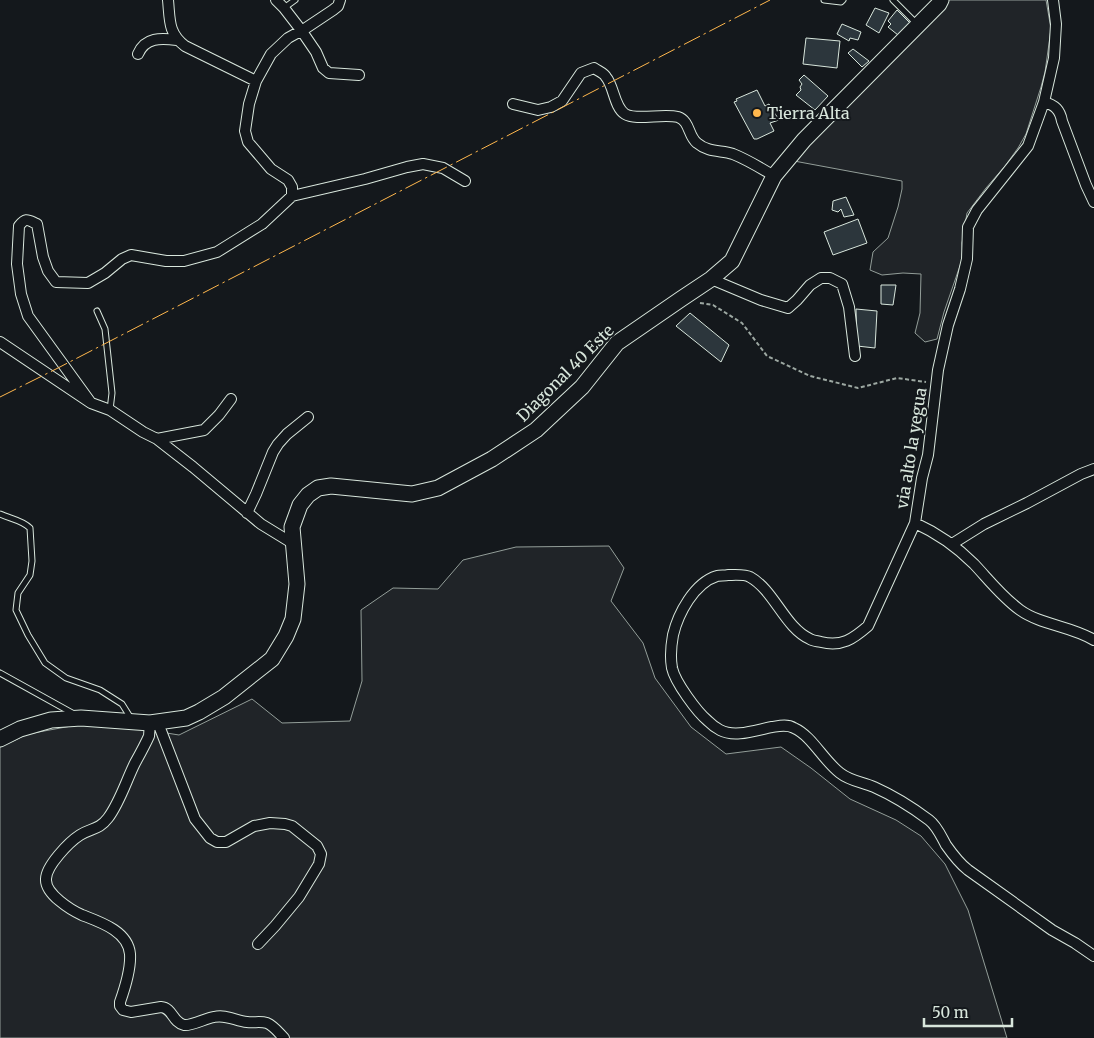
<svg xmlns="http://www.w3.org/2000/svg" width="1094" height="1038" font-family="Merriweather,serif">
<rect width="100%" height="100%" fill="#14181c"/>
<!-- green -->
<path fill="#202428" stroke="#939e99" d="M946,0H1046L1051,29L1045,72L1041,87L1026,134L1018,148L1005,166L986,188L967,213L962,243L963,257L944,312L937,339L925,342L915,333L920,313L921,274L903,273L882,275L870,270L873,252L888,238L898,207L902,189V181L794,161Z
M609,546L624,568L611,601L643,643L655,678L691,727L726,754L781,747L811,768L850,799L896,820L921,836L945,864L968,910L1007,1038H0V747L28,734L82,724L117,725L179,735L252,699L282,723L350,721L362,681L361,610L393,588L438,589L463,560L516,547Z"/>
<!-- building -->
<path fill="#2c363c" stroke="#d8e6dc" d="M875,8L889,13L879,33L866,25Z
M897,10L910,23L898,35L888,27L891,24L888,21Z
M842,24L861,32L858,40L850,38L849,41L837,34Z
M806,38L840,41L837,68L803,64Z
M853,49L869,61L862,67L848,53Z
M804,75L828,96L815,110L796,95L801,90L800,87L802,84L799,80Z
M757,90L765,106L769,104L779,120L770,123L774,131L757,139H754L734,102L737,101L736,99Z
M846,197L854,215L844,217L841,209L838,212L832,210L833,201Z
M858,219L867,243L833,255L824,232Z
M881,285H896L893,305L881,304Z
M856,309L877,311L875,348L857,346Z
M690,313L729,345L721,362L676,326Z"/>
<g fill="none" stroke-linecap="round" stroke-linejoin="round">
<defs>
<path id="lane" d="M824,0L841,2L843,0
M893,0L916,23
M284,8L295,0
M97,311L105,329L112,393L110,410
M0,514C11,519 22,520 30,528L32,561L30,575L18,593L16,610L28,635L45,663L66,678L100,690L122,704L132,720
M0,673L74,714"/>
<path id="street" d="M168,0C170,20 168,33 185,46L256,81
M276,0L284,8L301,30L316,52L323,68L329,73L359,75
M1053,0L1056,24L1054,58L1044,102L1028,146L977,210L968,227L967,259L960,289L948,325L938,370L928,455L922,478L915,523L868,626C853,639 842,647 821,642C817,641 813,641 810,639C785,628 774,590 750,577C745,574 734,575 728,575C725,576 720,575 717,576C694,583 678,614 673,635C671,646 670,657 672,668C675,682 697,712 708,721C711,724 716,728 720,730C735,738 756,730 772,727C779,726 787,724 794,728C812,736 823,760 840,773C850,781 862,782 874,787C892,795 913,808 929,820C937,826 941,836 946,845C953,855 959,863 968,870L1052,930L1075,943L1094,956
M138,54C145,37 161,38 177,40
M1044,102C1055,105 1060,110 1062,121L1086,185L1094,202
M513,104L538,110L551,107L562,101L581,73L594,68C598,71 604,73 606,77C614,86 614,107 625,114C636,121 663,113 678,117C690,121 688,136 697,143C709,153 721,150 733,154C748,160 761,168 774,176
M292,196L365,179L407,167L423,164L443,168L465,181
M711,279L761,300L788,308L797,300L810,285L821,278H830L842,284L849,307L855,356
M0,342L91,403L110,410L143,432L157,439L193,467L261,524L292,543
M91,403L28,316L21,294L17,264L19,226C26,217 28,220 37,224L43,257L48,271L56,282L88,283L105,273L122,259L131,255L166,261H184L217,252L262,224L292,196V187L288,180L271,169L248,142L245,131L249,104L256,81L271,54L288,38L306,28L333,10L338,6L340,0
M157,439L204,430L219,415L231,399
M247,513L256,494L273,452L278,444L287,434L308,417
M915,523C937,533 957,547 974,564C989,580 1002,597 1020,610C1041,625 1071,626 1094,640
M952,544L984,524L1027,503L1081,474L1094,469
M150,723L149,736C145,745 140,754 135,763C126,781 120,802 108,818C99,830 91,828 80,835C69,842 46,866 46,879C45,894 71,910 82,915C100,922 128,931 130,954C131,969 125,988 120,1002V1006L123,1010L131,1012L161,1007C173,1008 172,1022 184,1025C192,1026 206,1018 214,1017C226,1014 236,1021 247,1022C254,1023 260,1021 267,1023C274,1026 279,1033 284,1038
M158,723L195,819L210,838L217,842H226L254,826L270,823L285,824L292,826L317,846L321,854L319,864L299,897L275,926L258,944"/>
<path id="secondary" d="M0,739L20,729L51,720L81,718L150,723L186,718L199,712L224,697L272,659L286,636L293,619L297,584L292,527L300,505L308,495L318,488L331,486L412,494L438,488L492,459L536,430L582,387L617,343L681,299L711,279L732,261L774,176L804,140L939,4L941,0"/>
</defs>
<!-- lane casing -->
<use href="#lane" stroke="#d8e6dc" stroke-width="7"/>
<!-- street casing -->
<use href="#street" stroke="#d8e6dc" stroke-width="12"/>
<!-- secondary casing -->
<use href="#secondary" stroke="#d8e6dc" stroke-width="17"/>
<!-- path -->
<path stroke="#9da8a2" stroke-width="2" stroke-dasharray="4 2.5" stroke-linecap="butt" d="M700,303L713,305L742,323L767,356L810,376L858,388L897,378L926,382"/>
<!-- lane -->
<use href="#lane" stroke="#14181c" stroke-width="5"/>
<!-- street -->
<use href="#street" stroke="#14181c" stroke-width="10"/>
<!-- secondary -->
<use href="#secondary" stroke="#14181c" stroke-width="15"/>
<!-- power -->
<path stroke="#ffb74d" stroke-width="1" stroke-dasharray="18 4 2.5 4" stroke-linecap="butt" d="M0,397L56,369L770,0"/>
</g>
<!-- markers -->
<circle fill="#ffb74d" stroke="#14181c" stroke-width="2" cx="757" cy="113" r="5"/>
<g text-anchor="middle" dominant-baseline="central" stroke-width="4" stroke-linejoin="round" paint-order="stroke">
<!-- poi labels -->
<g font-size="16" fill="#d8e6dc" stroke="#14181c" text-anchor="start">
<text x="767" y="113">Tierra Alta</text>
</g>
<!-- street labels -->
<g font-size="16" fill="#d8e6dc" stroke="#14181c">
<text transform="translate(565 373) rotate(-45)">Diagonal 40 Este</text>
<text transform="translate(911 448) rotate(-81)">via alto la yegua</text>
</g>
</g>
<!-- scale -->
<path d="M924 1018v8h88v-8" fill="none" stroke="#d8e6dc" stroke-width="2.5"/>
<text x="932" y="1018" font-size="15" fill="#d8e6dc" stroke="#14181c" stroke-width="4" paint-order="stroke">50 m</text>
</svg>
